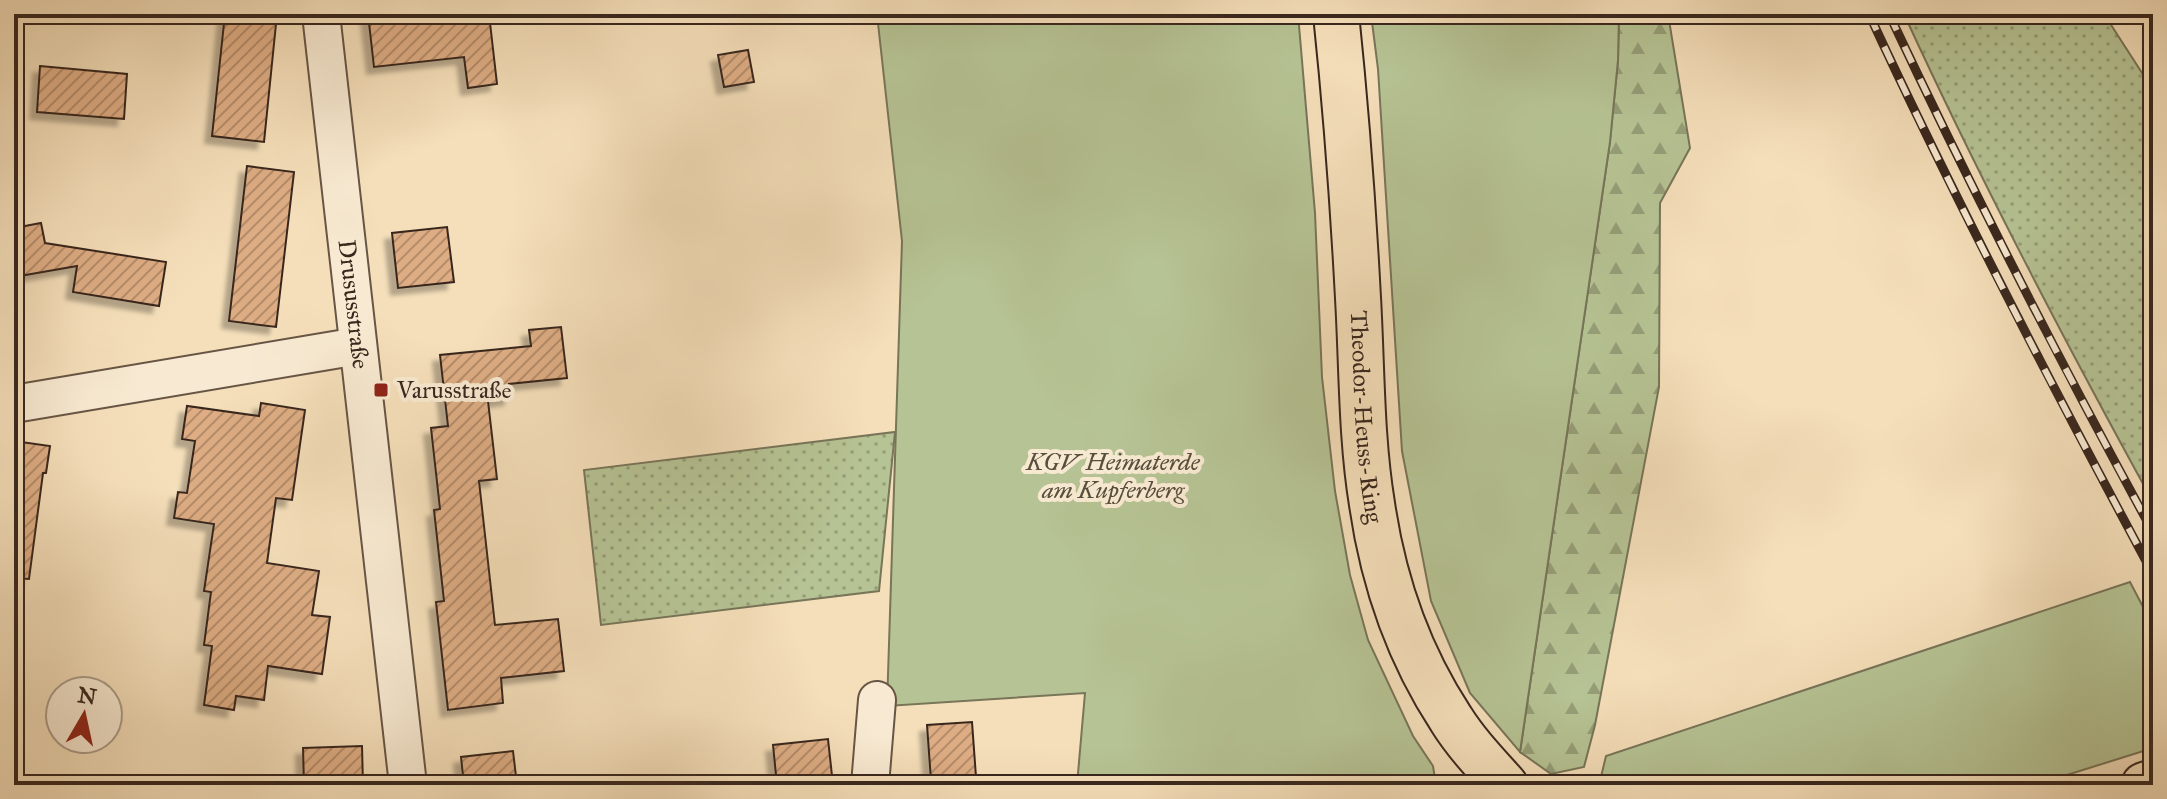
<svg xmlns="http://www.w3.org/2000/svg" width="2167" height="799" font-family="'IM FELL Great Primer',serif">
<defs>
<pattern id="grass-dots" width="8" height="8" patternUnits="userSpaceOnUse" patternTransform="scale(2)"><rect width="8" height="8" fill="#b6c394"/><path d="M2 2h.1M6 6h.1" fill="none" stroke="#959e78" stroke-width="1.8" stroke-linecap="round"/></pattern>
<pattern id="forest-firs" width="22" height="20" patternUnits="userSpaceOnUse" patternTransform="scale(2)"><rect width="22" height="20" fill="#b6c394"/><path d="M5 1l3.5 6h-7zM16 11l3.5 6h-7z" fill="#959e78"/></pattern>
<pattern id="building-hatch" width="6" height="6" patternUnits="userSpaceOnUse" patternTransform="scale(2)"><rect width="6" height="6" fill="#dead84"/><path d="M-1 1l2-2M0 6l6-6M5 7l2-2" fill="none" stroke="#b58d6b"/></pattern>
<filter id="shadow"><feDropShadow dx="-7" dy="7" stdDeviation="2" flood-color="#0004"/></filter>
</defs>
<rect width="100%" height="100%" fill="#f5dfba"/>
<filter id="stains"><feTurbulence type="fractalNoise" baseFrequency=".0025" numOctaves="4"/><feColorMatrix values="0 0 0 0 .2 0 0 0 0 .09 0 0 0 0 .02 0 0 0 .5 -.17"/></filter>
<radialGradient id="worn" r=".72"><stop offset=".6" stop-color="#630" stop-opacity="0"/><stop offset="1" stop-color="#630" stop-opacity=".3"/></radialGradient>
<!-- grass -->
<path fill="url(#grass-dots)" stroke="#787559" stroke-width="2" d="M1904,14H2104L2153,90V502C2065,342 1980,180 1904,14Z
M895,432L879,591L601,625L584,470Z"/>
<!-- forest -->
<path fill="url(#forest-firs)" stroke="#787559" stroke-width="2" d="M1619,14H1668L1690,148L1660,203L1659,387L1595,725L1584,767L1551,774L1520,752L1610,142L1618,60Z"/>
<!-- garden -->
<path fill="#b6c394" stroke="#787559" stroke-width="2" d="M877,14H1298L1315,213L1322,377L1335,491L1350,575L1368,640L1413,736L1433,766L1436,785H1077L1085,693L887,706L902,241Z
M1371,14H1619L1618,60L1610,142L1520,752L1470,693L1431,601L1402,451L1378,69Z
M2130,582L2153,626V748L2035,785H1599L1606,756Z"/>
<!-- building -->
<path fill="url(#building-hatch)" stroke="#39271e" stroke-width="2" filter="url(#shadow)" d="M225,14H277L264,142L212,136Z
M368,14H489L497,84L468,88L464,57L374,67Z
M748,50L754,82L724,87L718,55Z
M40,66L127,74L124,119L37,112Z
M247,166L294,172L276,327L229,321Z
M41,223L45,243L166,262L159,306L73,292L77,266L14,277V228Z
M447,227L454,282L398,288L392,233Z
M561,327L567,378L509,384L511,398L488,401L497,479L479,481L495,625L558,619L564,671L501,678L503,703L448,710L436,602L444,601L434,510L440,509L431,428L448,426L440,355L531,346L529,330Z
M261,403L305,410L292,500L276,498L267,563L319,571L312,615L330,617L322,674L268,666L264,700L236,696L234,710L204,705L212,646L204,645L211,592L204,591L214,524L174,518L178,492L187,493L195,441L182,439L187,406L259,416Z
M14,441L50,446L46,473H43L29,579L14,578Z
M972,722L976,777L931,780L927,725Z
M828,739L833,785H777L773,745Z
M362,746L363,785H304L303,748Z
M513,751L517,785H464L461,757Z"/>
<g fill="none" stroke-linecap="round" stroke-linejoin="round">
<defs>
<g id="minor">
<path id="s1" d="M321,14L408,785"/>
<path d="M14,404L358,346"/>
<path d="M870,785L877,700"/>
</g>
<g id="major">
<path id="s2" d="M1336,14C1346,109 1353,203 1358,298C1362,367 1361,437 1372,504C1383,580 1409,655 1451,719C1466,743 1486,764 1505,785"/>
<path d="M2144,785L2153,782"/>
</g>
</defs>
<!-- minor casing -->
<use href="#minor" stroke="#685545" stroke-width="40"/>
<!-- major casing -->
<use href="#major" stroke="#39271e" stroke-width="48"/>
<!-- minor -->
<use href="#minor" stroke="#f8ead2" stroke-width="36"/>
<!-- major -->
<use href="#major" stroke="#f5dfba" stroke-width="44"/>
<defs>
<path id="rail" d="M1869,14C1957,204 2054,390 2153,574
M1889,14C1972,190 2060,362 2153,532
M2141,14L2153,32"/>
</defs>
<!-- rail casing -->
<use href="#rail" stroke="#39271e" stroke-width="9"/>
<!-- rail -->
<use href="#rail" stroke="#f8ead2" stroke-width="6" stroke-dasharray="18" stroke-linecap="butt"/>
</g>
<!-- markers -->
<rect fill="#8f2418" stroke="#f8ead2" stroke-width="3" x="373" y="382" width="16" height="16" rx="4"/>
<g text-anchor="middle" dominant-baseline="central" stroke-width="8" stroke-linejoin="round" paint-order="stroke">
<!-- street labels -->
<g font-size="24" fill="#39271e" stroke="#f8ead2">
<text stroke="none"><textPath href="#s1" startOffset="292">Drususstraße</textPath></text>
<text stroke="none"><textPath href="#s2" startOffset="404">Theodor-Heuss-Ring</textPath></text>
</g>
<!-- poi labels -->
<g font-size="24" fill="#39271e" stroke="#f8ead2" text-anchor="start">
<text x="397" y="390">Varusstraße</text>
</g>
<!-- park labels -->
<g font-size="24" font-style="italic" fill="#584e3c" stroke="#f8ead2">
<text x="1113" y="462">KGV Heimaterde<tspan x="1113" dy="28">am Kupferberg</tspan></text>
</g>
</g>
<!-- margin -->
<rect width="2167" height="799" fill="none" stroke="#f5dfba" stroke-width="48"/>
<rect x="16" y="16" width="2135" height="767" fill="none" stroke="#39271e" stroke-width="4"/>
<rect x="24" y="24" width="2119" height="751" fill="none" stroke="#39271e" stroke-width="2"/>
<!-- north arrow -->
<g transform="translate(84 715) rotate(9)"><circle r="38" fill="#f8ead2" stroke="#ac9c8a" stroke-width="2"/>
<path d="M0-6L14 30L0 20L-14 30Z" fill="#8f2418"/>
<text y="-12" font-size="22" font-weight="bold" text-anchor="middle" fill="#39271e">N</text>
</g>
<rect width="100%" height="100%" filter="url(#stains)"/>
<rect width="100%" height="100%" fill="url(#worn)"/>
</svg>
